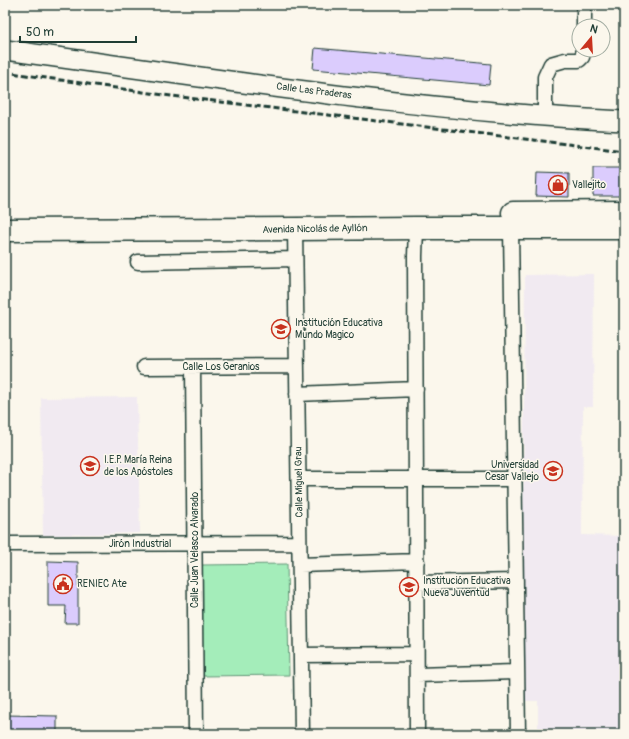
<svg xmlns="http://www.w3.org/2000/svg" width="629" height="739" font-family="Pangolin,sans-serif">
<rect width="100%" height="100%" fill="#fbf7ec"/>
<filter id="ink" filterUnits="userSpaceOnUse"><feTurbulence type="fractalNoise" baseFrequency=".025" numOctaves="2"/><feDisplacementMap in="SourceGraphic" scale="8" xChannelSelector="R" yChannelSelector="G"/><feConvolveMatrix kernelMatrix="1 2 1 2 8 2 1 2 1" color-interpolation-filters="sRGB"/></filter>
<g filter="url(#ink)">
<!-- built -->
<path fill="#f1eaf1" d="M5,249H7L8,399H5Z
M594,274L593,407H583L582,535L624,536V734H538V701H522L525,275Z
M137,397L140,533L43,535L41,398Z"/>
<!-- green -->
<path fill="#a4edba" stroke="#629577" d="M287,564L289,675L202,676L201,565Z"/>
<!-- building -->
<path fill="#dbccfd" stroke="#1f3d34" d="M315,48L491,64L489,85L313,69Z
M593,168H620V196H593Z
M537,172L569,173V197L536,196Z
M48,561L78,562V623H65L66,606H48Z
M5,715L57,716V734H5Z"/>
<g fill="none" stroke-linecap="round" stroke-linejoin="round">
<defs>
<path id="street" d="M584,26V5
M545,117V77L551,64L565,60H579L582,57L584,50
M416,228L415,256L417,734
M511,228L518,734
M295,229L302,734
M138,262L295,259
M144,367L297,366
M193,367L196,734
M297,394L416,389
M299,479H515
M5,544L299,543
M300,565L417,561
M417,583L516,581
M301,655L416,654
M417,675L517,672"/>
<path id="secondary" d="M5,50C211,78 417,111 624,121"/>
<path id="primary" d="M513,213L624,212
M5,230L295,229L416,228H624"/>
</defs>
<!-- street casing -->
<use href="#street" stroke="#1f3d34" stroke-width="17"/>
<!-- secondary casing -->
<use href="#secondary" stroke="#1f3d34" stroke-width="22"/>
<!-- primary casing -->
<use href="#primary" stroke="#1f3d34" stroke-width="25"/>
<!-- street -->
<use href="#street" stroke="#fbf7ec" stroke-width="14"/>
<!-- secondary -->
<use href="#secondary" stroke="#fbf7ec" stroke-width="19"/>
<!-- primary -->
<use href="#primary" stroke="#fbf7ec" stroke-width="22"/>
<!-- rail -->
<path stroke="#1f3d34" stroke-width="3" stroke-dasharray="6 3" stroke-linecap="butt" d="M5,72L164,95L624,151"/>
</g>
</g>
<!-- icons -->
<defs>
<symbol id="shop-ring" viewBox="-11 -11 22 22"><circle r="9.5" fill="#fbf7ec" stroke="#c8321e" stroke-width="1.5"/><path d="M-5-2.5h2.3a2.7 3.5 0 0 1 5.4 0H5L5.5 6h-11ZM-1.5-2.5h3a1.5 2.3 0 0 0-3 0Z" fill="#c8321e"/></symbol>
<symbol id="school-ring" viewBox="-11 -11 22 22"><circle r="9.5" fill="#fbf7ec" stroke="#c8321e" stroke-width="1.5"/><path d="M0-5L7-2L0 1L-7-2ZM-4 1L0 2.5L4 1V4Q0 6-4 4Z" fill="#c8321e"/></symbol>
<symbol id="university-ring" viewBox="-11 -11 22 22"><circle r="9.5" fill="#fbf7ec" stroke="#c8321e" stroke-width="1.5"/><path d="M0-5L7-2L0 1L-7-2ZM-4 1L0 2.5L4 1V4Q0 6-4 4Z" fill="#c8321e"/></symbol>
<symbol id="civic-ring" viewBox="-11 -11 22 22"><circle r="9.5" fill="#fbf7ec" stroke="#c8321e" stroke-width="1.5"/><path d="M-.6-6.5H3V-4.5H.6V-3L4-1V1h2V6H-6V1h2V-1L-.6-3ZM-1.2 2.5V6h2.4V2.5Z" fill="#c8321e"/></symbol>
</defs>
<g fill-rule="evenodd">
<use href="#shop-ring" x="547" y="174" width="22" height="22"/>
<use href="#school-ring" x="270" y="318" width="22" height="22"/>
<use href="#school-ring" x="79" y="455" width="22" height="22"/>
<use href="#university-ring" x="542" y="460" width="22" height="22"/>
<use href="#civic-ring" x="52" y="573" width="22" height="22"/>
<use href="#school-ring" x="398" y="576" width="22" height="22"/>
</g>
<g text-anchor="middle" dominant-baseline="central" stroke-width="3" stroke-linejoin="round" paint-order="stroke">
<!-- street labels -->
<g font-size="10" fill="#1f3d34" stroke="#fbf7ec">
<text transform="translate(314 91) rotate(7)">Calle Las Praderas</text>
<text transform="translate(315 229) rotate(-1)">Avenida Nicolás de Ayllón</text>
<text x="221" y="367">Calle Los Geranios</text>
<text transform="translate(299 482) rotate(-91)">Calle Miguel Grau</text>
<text x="140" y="544">Jirón Industrial</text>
<text transform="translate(195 550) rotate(-90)">Calle Juan Velasco Alvarado</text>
</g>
<!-- poi labels -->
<g font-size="10" fill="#1f3d34" stroke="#fbf7ec" text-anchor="start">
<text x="572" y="185">Vallejito</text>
<text x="295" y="323">Institución Educativa<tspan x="295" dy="12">Mundo Magico</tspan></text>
<text x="104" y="460">I.E.P. María Reina<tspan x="104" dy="12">de los Apóstoles</tspan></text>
<text x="539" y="465" text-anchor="end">Universidad<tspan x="539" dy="12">Cesar Vallejo</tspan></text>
<text x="423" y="581">Institución Educativa<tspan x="423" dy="12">Nueva Juventud</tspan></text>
<text x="77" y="584">RENIEC Ate</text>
</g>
</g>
<!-- margin -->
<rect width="629" height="739" fill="none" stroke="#fbf7ec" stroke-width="20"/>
<rect x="10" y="10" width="609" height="719" fill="none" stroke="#1f3d34" stroke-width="1.5" filter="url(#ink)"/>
<!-- north arrow -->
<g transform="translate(591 38) rotate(18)"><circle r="19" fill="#fbf7ec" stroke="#a3ada2"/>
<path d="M0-3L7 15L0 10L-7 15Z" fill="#c8321e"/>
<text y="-6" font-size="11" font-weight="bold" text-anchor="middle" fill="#1f3d34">N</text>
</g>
<!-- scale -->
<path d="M20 36v6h116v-6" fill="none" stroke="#1f3d34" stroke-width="2"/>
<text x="26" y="36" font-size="12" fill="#1f3d34" stroke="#fbf7ec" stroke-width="3" paint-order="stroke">50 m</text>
</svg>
